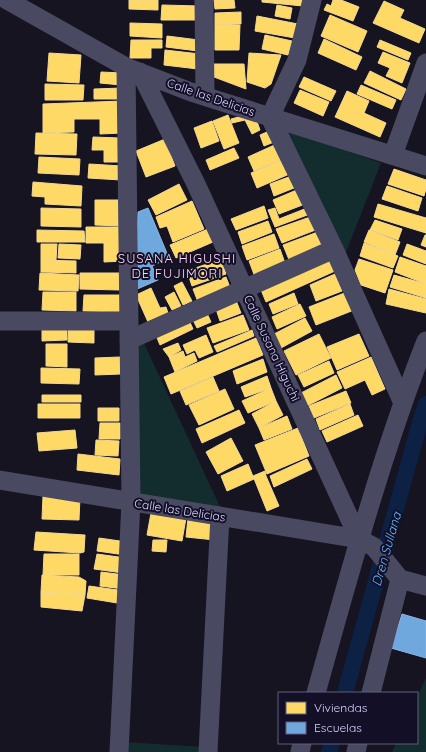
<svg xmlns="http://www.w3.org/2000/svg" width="426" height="752" font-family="Quicksand,sans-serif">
<rect width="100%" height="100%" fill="#161421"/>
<!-- green -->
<path fill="#132c2d" d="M282,128L381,163L345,255Z
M143,341L222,511L140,498L137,344Z
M426,678V752H392L396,743H417V697Z
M125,742L203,747V752H124Z"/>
<!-- homes -->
<path fill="#ffd966" stroke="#f4d894" d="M129,0H158V10L129,9Z
M214,0H234L235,8L215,9Z
M262,0H304L303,6L262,2Z
M333,0H341L359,7L353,21L324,10L327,4L331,6Z
M384,1L404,10L400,18L425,29L419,43L373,23Z
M162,5L200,6V20H161Z
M277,5L292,8L290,19L275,16Z
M241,12V24H215V13Z
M330,15L367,31L358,52L321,36Z
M257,16L298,24L295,38L255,31Z
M130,23L162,24V38L130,36Z
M215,24L240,25L239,50H215Z
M265,35L292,41L288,55L262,49Z
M167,36L199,40L198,51L166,47Z
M324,39L362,57L356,70L318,53Z
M131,40H162V48H151V58H130Z
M380,40L411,53L408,60L377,47Z
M165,50L200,54L198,69L164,65Z
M383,52L410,63L402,83L386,76L390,68L378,63Z
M49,53L81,55L79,83L47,81Z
M249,53L281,55L271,84L265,88L247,82Z
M214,64H244L246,89L214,77Z
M370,71L406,89L401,100L364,83Z
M101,72L122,73L121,85L100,83Z
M304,77L336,91L331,101L299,87Z
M45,84L84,85L83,100H45Z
M361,85L396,100L392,109L357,94Z
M122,88V99H94V89Z
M300,90L329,102L323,116L294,103Z
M347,91L369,101L364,113L386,123L380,137L335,117Z
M122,101V133L100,134V119H74V132L43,133V104Z
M254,113L260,130L252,134L245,120L232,123L231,119Z
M228,115L239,143L224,149L213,121Z
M212,121L219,141L201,148L194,128Z
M274,129L279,140L264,146L260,135Z
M36,133L77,134L76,155L35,154Z
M93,137L120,138L119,162H104V150H92Z
M165,139L175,166L146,177L136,151Z
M281,142L287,157L254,171L248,157Z
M234,148L239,158L210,170L206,160Z
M39,157L80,159L79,175L38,173Z
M288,157L294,172L257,188L251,173Z
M89,164L122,166L121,180L88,178Z
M394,169L426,180V189L424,196L388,184Z
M294,175L299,186L274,196L270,184Z
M33,182L82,186L81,206L45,204V197L32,196Z
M179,184L187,200L156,215L148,200Z
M387,186L422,198L418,211L382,199Z
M299,189L305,204L279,214L273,200Z
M95,200H122V226L95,225Z
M192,201L204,229L173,242L167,226L160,228L156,217Z
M378,204L426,218V233L374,217Z
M264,206L268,218L236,230L231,219Z
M41,208L81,209V227L41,226Z
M275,208L279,219L307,208L310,214L275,227L268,210Z
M313,216L318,229L282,243L276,229Z
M375,220L402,229L398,240L370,230Z
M268,221L272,232L242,244L238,232Z
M86,227H125V261L104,262V243H86Z
M208,229L213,242L176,258L170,245Z
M37,230L84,231L85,242H37Z
M323,230L330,247L290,262L283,245Z
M369,230L400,242L395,255L364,242Z
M274,234L279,248L247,260L242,246Z
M425,235H426V247L421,245Z
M364,243L398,256L393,268L360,256Z
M41,244H57L56,260H41Z
M59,244L81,245L80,259L58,258Z
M407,244L426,251V264L403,255Z
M280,249L286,266L255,277L249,261Z
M328,254L335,271L266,302L259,285Z
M400,257L426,266V284L395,272Z
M221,259L226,274L192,286L187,271Z
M359,259L393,270L385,293L361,285L355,270Z
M41,260L76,261V273L41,272Z
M40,273L79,275L78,291L39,290Z
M80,273H119V290L80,289Z
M335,274L342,291L316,301L310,285Z
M394,275L426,284V298L390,287Z
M226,277L231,290L198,302L193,289Z
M182,282L192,301L183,305L174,286Z
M151,288L160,308L166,307L168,313L148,322L136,295Z
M389,289L426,299V313L386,304Z
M43,292H76V311L42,310Z
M174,292L181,306L172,310L165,297Z
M347,292L354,310L316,325L309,307Z
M294,293L298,304L273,314L269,304Z
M84,295H121V312L83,311Z
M235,298L241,313L220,321L215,306Z
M300,304L306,316L277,329L272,317Z
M205,309L211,322L197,328L191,316Z
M243,315L249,330L213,343L207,328Z
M188,318L193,329L160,345L155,333Z
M305,318L312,331L281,348L274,334Z
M42,321H67V340L42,341Z
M69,321L94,322V343L68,342Z
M252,330L254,336L217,352L214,346Z
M319,334L331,358L296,375L284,351Z
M359,334L369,356L337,370L327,347Z
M206,335L213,352L199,358L195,350L187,354L183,345Z
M256,338L263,355L171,394L164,377Z
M178,343L181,350L169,357L163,349Z
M46,344H67V367L46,366Z
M183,351L185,357L194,353L197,361L175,372L169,357Z
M120,357L121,374L95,375V358Z
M371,357L385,389L372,395L365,380L345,389L337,372Z
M263,359L267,372L237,384L233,371Z
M329,361L334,373L304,387L298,375Z
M41,368L80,369L79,384L41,383Z
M336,375L342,388L307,406L301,393Z
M267,376L271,388L245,397L241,387Z
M213,377L219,391L186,405L180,391Z
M271,388L276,401L248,413L242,401Z
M225,389L234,409L199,425L189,405Z
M346,391L351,403L314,418L309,406Z
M42,395H81V402H42Z
M276,401L283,415L259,428L252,414Z
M38,404H80V418H38Z
M350,404L354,415L320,430L316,419Z
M98,408H119V421H98Z
M239,410L245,423L202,443L196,429Z
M358,415L363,426L327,442L322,431Z
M287,416L292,429L264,440L259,428Z
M100,423H120V439H99Z
M298,428L309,456L267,474L255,445Z
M75,430L77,448L39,451L37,433Z
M231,438L243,461L218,474L206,452Z
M96,440L119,441L118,456L95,455Z
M78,454L120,459L119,475L77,470Z
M307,459L312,469L274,487L270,476Z
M248,464L254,479L227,491L221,476Z
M265,471L266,476L279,506L267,511L253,476Z
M43,496L80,497L79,520L42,519Z
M151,513L186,518L182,541L147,535Z
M188,518L217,520L215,540L186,537Z
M36,532L85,535L84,552L80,553L34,550Z
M99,538L127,542L125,555L97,551Z
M153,540H167L166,552L152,551Z
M44,554H79V575H43Z
M97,554L126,558L123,573L94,569Z
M101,572L125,575L123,589L100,586Z
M42,575L79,577L86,581L85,595L41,592Z
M89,586L125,591L123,604L87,598Z
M41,592L85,595L82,611L41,607Z"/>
<!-- schools -->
<path fill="#6fa8dc" stroke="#8fb5e6" d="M148,208L169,258L152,266L158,280L135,290L138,212Z
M402,614L426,621V658L391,648Z"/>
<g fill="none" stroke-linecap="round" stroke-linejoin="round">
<!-- canal -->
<path stroke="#0d2144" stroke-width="16" d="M345,693L422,415L426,404
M329,752L332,743"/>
<!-- minor -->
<path stroke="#4a4962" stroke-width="19" d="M7,0L126,67L191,92L426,166
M204,0L205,96
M312,0L297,60L270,117L334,249L403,403
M140,72L196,184L359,539
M393,155L426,63
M0,321H129
M129,340L334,249
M0,480L359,539L374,547L400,579L426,586
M316,693C349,575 381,456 426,341
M371,693L400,579
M119,752L131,502L126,67
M208,752L220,516
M300,752L302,743
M356,752L358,743"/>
</g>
<g text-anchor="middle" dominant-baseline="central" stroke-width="4" stroke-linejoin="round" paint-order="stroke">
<!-- street labels -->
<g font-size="12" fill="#d9d4ff" stroke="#130f26">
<text transform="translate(211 97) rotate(19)">Calle las Delicias</text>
<text transform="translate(272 348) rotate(65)">Calle Susana Higuchi</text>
<text transform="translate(180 510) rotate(9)">Calle las Delicias</text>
</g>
<!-- neighbourhood labels -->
<g font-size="13" letter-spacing="1" fill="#ffd6f0" stroke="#130f26">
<text x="177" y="258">SUSANA HIGUSHI<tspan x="177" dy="15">DE FUJIMORI</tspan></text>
</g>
<!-- water labels -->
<g font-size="13" font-style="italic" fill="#62b6ff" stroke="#130f26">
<text transform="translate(386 549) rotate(-74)">Dren Sullana</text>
</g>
</g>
<!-- legend -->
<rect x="278" y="692" width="140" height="52" fill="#130f26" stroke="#625e7d"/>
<rect x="286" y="702" width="20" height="12" fill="#ffd966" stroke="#625e7d"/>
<text x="314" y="712" font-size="12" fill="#d9d4ff">Viviendas</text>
<rect x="286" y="722" width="20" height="12" fill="#6fa8dc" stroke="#625e7d"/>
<text x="314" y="732" font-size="12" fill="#d9d4ff">Escuelas</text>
</svg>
